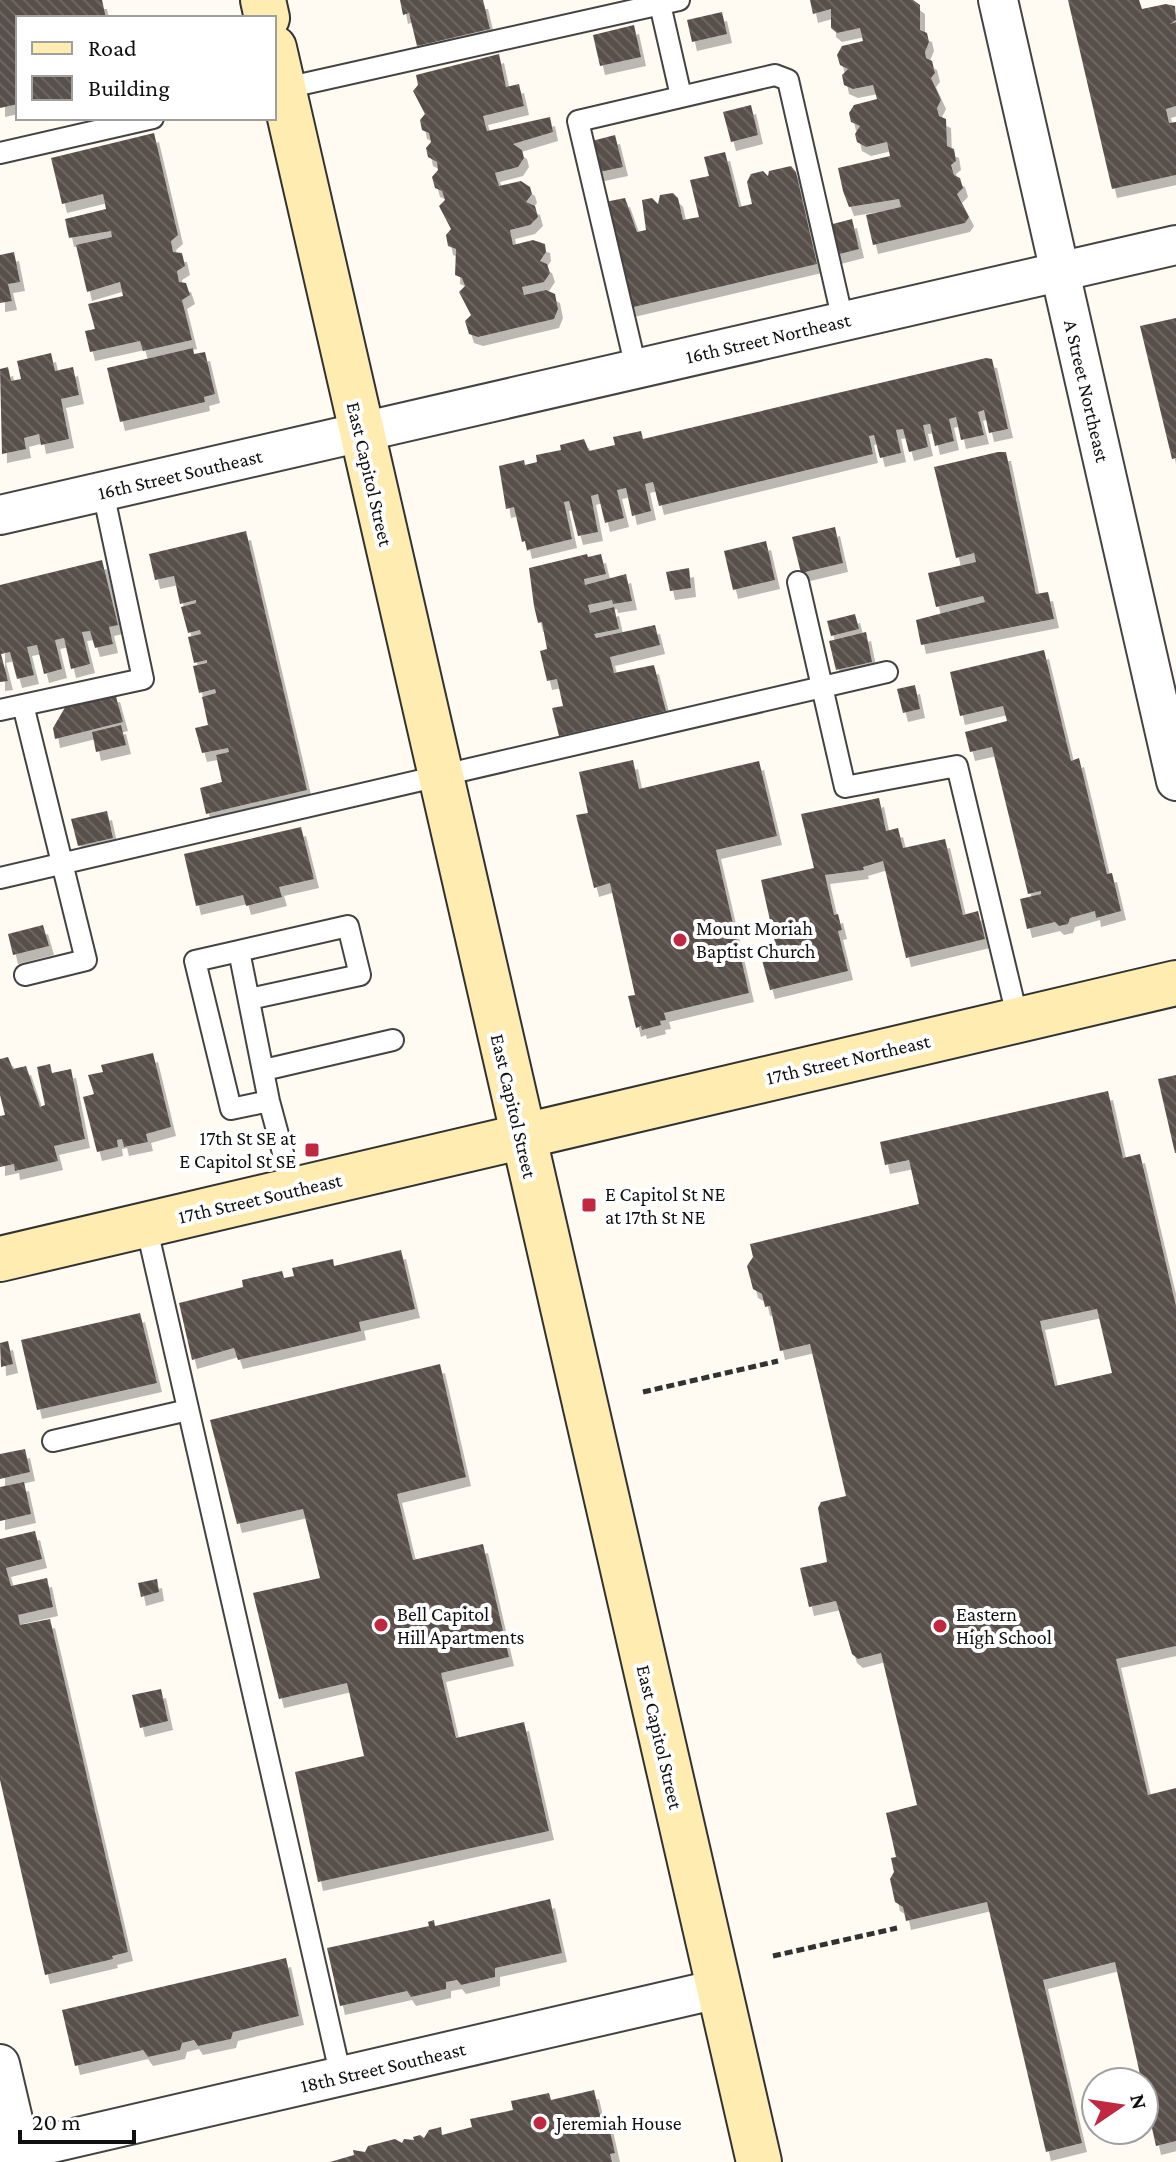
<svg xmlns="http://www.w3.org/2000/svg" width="1176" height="2162" font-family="'Crimson Pro',serif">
<defs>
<pattern id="building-back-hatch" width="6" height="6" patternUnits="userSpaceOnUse" patternTransform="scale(2)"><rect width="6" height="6" fill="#59504c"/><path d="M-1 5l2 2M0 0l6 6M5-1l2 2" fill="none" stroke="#6c6561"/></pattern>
<filter id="shadow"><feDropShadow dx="5" dy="9" stdDeviation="0" flood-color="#0004"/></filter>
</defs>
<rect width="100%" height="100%" fill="#fffbf3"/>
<!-- building -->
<path fill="url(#building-back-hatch)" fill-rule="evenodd" filter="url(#shadow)" d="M0,0H102L106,18H18V104L0,108Z
M400,0H483L490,29L417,46L409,13L403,15Z
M810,0H913L920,5V30L927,33L929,42L925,52L926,58L932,61L935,73L931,78L941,100L937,108L939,116L946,119L947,146L954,149L956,161L951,165L954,175L960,178L963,188L957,194L969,217L965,223L873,245L866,215L901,207L899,199L849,207L843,191L838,168L890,156L887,142L866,147L857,142L855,134L860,126L851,122L849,113L854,105L877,99L873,85L853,89L844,85L842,75L848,69L840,65L837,55L842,46L863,41L860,28L837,33L831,28V9L813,14Z
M1068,0H1139L1142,9L1166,4L1175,6L1176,20L1170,24L1176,22V106L1166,109L1169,123L1176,122V175L1112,189Z
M722,12L727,34L692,42L687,20Z
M634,25L641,57L600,66L593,35Z
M499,54L506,87L519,84L524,106L483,116L487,131L550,117L553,132L513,144L522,150L524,158L518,167L495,173L499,186L521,181L530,187L532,194L526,202L535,206L538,217L530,225L510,230L513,245L533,240L545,244L546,252L540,261L547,264L550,273L544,282L522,287L524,295L546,290L555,294L558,309L554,319L478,337L469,334L465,321L471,315L459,292L465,286L462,278L455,275L456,249L448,246L446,235L451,229L439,206L445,200L442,191L435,188L432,177L438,170L437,162L428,157L426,148L431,142L429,133L422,130L420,120L425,114L413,91L418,85L416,75Z
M751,105L758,135L731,142L723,112Z
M154,133L178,235L171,241L173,252L182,253L185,266L177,271L179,282L186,283L190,295L182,300L192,340L143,351L140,341L90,352L85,331L95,329L88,304L123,296L120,282L87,292L76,245L112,237L111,231L69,238L65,219L106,209L103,194L62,204L51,158Z
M615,135L623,167L595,173L588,142Z
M725,152L739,207L752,204L747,182L751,174L763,171L768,176L769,171L791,166L796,172L817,264L625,309L600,203L625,198L637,232L646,230L642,200L652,198L658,204L660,195L673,193L678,198L683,220L699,217L690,180L709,176L704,157Z
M852,219L859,249L832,256L825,226Z
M14,252L20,282L8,284L12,301L0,303V255Z
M1176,318V458L1172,459L1140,326Z
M193,348L194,354L205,352L215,394L204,397L205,402L120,422L107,368Z
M51,353L55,371L73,367L79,395L61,399L69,439L41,445L39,434L24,438L26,449L2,454L0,369L8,367L11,381L21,379L17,361Z
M986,358L992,359L1008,429L989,433L984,410L978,412L984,435L961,440L956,417L949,419L954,441L935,446L930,424L923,425L928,447L909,452L903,429L896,430L901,453L880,458L874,435L869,436L873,454L659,506L653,482L645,484L651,511L632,516L626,488L617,490L624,518L605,523L598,494L591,496L598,532L578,536L569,501L564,502L572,539L527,550L525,541L522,542L514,507L506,509L499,466L524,460L525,465L537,462L536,455L561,450L560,445L584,439L589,451L615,445L613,437L641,431L643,439Z
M998,452H1006L1036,594L1048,592L1054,619L921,645L916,620L985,602L983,596L936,607L928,573L976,562L974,553L956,558L934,467Z
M835,527L843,563L801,573L792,537Z
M246,531L307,790L206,814L200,788L222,782L216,755L229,752L228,748L202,753L195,728L208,725L202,697L216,693L215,689L199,693L193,666L207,663V660L194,663L188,637L201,634L200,630L188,633L181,607L196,603V600L180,604L174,576L155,580L149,554Z
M766,541L775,580L733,590L724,551Z
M587,554L588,557L601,554L606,574L584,579L585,585L626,574L632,601L613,604L612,600L588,605L590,613L614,607L619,629L594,634L596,638L655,625L660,645L610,657L614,673L654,665L666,711L559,736L552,708L563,706L557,679L547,681L540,651L547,649L542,622L538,623L534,606L529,568Z
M102,560L118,625L109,627L113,644L95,648L90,631L82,632L90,664L71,669L64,638L55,640L62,669L44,674L37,645L27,647L34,675L17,679L10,652L1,654L8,681L0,682V585Z
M689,568L691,588L670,591L666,572Z
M855,614L859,629L831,636L827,621Z
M866,632L872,662L836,670L829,641Z
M1044,650L1071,761L1079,758L1107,874L1112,873L1121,911L1096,918L1095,911L1070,918L1068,924L1059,926L1055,922L1027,929L1020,899L1041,894V891L1028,894L992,747L970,752L965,732L1007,721L1003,706L960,716L950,672Z
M915,685L920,709L903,713L897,689Z
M115,693L123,722L55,739L53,728L67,704Z
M121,725L126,745L96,752L92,732Z
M633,760L639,789L759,761L777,836L716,850L749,993L664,1013L666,1020L660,1021L661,1025L642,1030L641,1026L636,1028L628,996L635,995L610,883L594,888L576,815L588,813L579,772Z
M879,798L886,831L898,828L903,848L945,839L963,915L978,911L985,939L906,958L883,861L863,867L864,870L825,875L834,915L838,914L842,930L838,931L848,971L770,990L762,960L778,956L761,880L814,868L801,814Z
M107,811L113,838L78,846L71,819Z
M301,827L314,879L279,887L282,897L246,906L243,895L196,906L184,854Z
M43,925L49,946L13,955L8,934Z
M153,1053L171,1127L146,1134L148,1142L124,1147L122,1139L117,1140L118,1147L97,1152L83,1097L94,1094L88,1075L103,1072L101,1065Z
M8,1057L13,1069L26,1066L40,1107L45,1105L37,1067L50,1064L52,1073L71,1069L85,1139L54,1146L58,1161L15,1171L14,1164L0,1167V1116L5,1115L0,1095V1059Z
M1176,1075V1153H1175L1158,1079Z
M1108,1091L1123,1158L1140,1154L1176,1306V1646L1116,1659L1148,1795L1176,1788V2141L1156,2146L1115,1962L1043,1980L1082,2143L1046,2152L987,1902L906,1921L903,1907L895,1902L890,1879L894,1872L891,1858L896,1857L886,1813L917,1805L881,1653L858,1659L852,1654L836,1601L809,1607L800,1568L827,1562L818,1508L821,1502L846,1496L810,1344L780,1351L770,1306L765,1307L762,1294L753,1289L747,1266L753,1257L750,1244L919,1204L909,1160L885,1165L880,1142ZM1097,1309L1112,1373L1055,1386L1040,1321Z
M401,1250L415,1309L359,1322L361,1331L238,1360L234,1348L192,1360L179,1303L243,1287L242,1280L282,1271L284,1278L294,1276L292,1268L333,1259L334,1266Z
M140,1313L157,1383L37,1410L21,1340Z
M8,1341L13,1364L1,1367L0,1343Z
M440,1364L466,1477L397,1494L413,1560L483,1544L509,1657L441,1673L456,1738L524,1722L549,1831L318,1882L295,1772L364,1756L347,1683L279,1699L253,1593L320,1578L303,1509L237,1524L210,1420Z
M25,1449L30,1472L0,1479V1454Z
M24,1482L31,1514L0,1521V1487Z
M35,1531L42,1559L6,1568L11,1586L47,1578L53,1607L18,1615L20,1625L50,1619L128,1952L112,1956L113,1959L45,1975L0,1780V1539Z
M157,1579L159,1592L141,1597L138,1583Z
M161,1689L168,1721L140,1728L132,1695Z
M550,1899L562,1953L495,1968V1977L461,1985L457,1980L446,1982V1989L411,1997L407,1991L340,2006L327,1948L429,1926L428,1922L434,1920L435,1926Z
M286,1958L299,2016L233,2032L231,2039L198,2046L194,2040L182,2043L180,2050L148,2057L143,2050L75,2066L62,2010Z
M594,2090L601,2119L607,2118L615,2153L610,2154L612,2162H330L354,2155L353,2150L365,2152L368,2146L395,2139L402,2143L404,2139L414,2140L413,2137L420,2135L424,2138L429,2130L441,2127L442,2135L472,2127L470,2119L513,2110L511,2101L549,2093L551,2100Z"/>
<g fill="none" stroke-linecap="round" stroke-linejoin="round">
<defs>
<path id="lane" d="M659,0L681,96
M281,89L679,0
M0,153L153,118
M636,368L578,121L775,75L788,80L843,321
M798,582L845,787L957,766L1018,1020
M23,705L86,960L25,975
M0,710L143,679L103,492
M0,878L887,672
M239,951L348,926L360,975L249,999
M264,1070L393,1040
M269,1101L231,1109L195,961L239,951L269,1101L293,1190
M146,1225L341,2077
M53,1441L188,1410"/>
<path id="street" d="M998,0L1176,781
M0,515L1176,245
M0,2064L23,2162
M0,2155L718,1989"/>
<path id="secondary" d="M263,0L267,18
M274,48L759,2162
M0,1259L1176,983"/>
</defs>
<!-- lane casing -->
<use href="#lane" stroke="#434343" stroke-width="24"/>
<!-- street casing -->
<use href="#street" stroke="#434343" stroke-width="42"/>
<!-- secondary casing -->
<use href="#secondary" stroke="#323232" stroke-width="48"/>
<!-- path -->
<path stroke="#323232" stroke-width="5" stroke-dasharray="8 4" stroke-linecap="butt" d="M643,1392L778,1361
M773,1956L897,1928"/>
<!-- lane -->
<use href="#lane" stroke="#fff" stroke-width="20"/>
<!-- street -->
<use href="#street" stroke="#fff" stroke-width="38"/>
<!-- secondary -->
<use href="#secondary" stroke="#feecb0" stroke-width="44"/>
</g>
<!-- markers -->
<g fill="#c02841" stroke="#fff" stroke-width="3">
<circle cx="680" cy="940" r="8"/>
<rect x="304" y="1142" width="16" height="16" rx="4"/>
<rect x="581" y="1197" width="16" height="16" rx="4"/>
<circle cx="381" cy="1625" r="8"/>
<circle cx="940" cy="1626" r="8"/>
<circle cx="540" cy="2123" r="8"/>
</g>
<g text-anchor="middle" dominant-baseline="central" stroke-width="8" stroke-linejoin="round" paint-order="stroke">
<!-- street labels -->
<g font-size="20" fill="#101010" stroke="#fff">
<text transform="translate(768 338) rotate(-13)">16th Street Northeast</text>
<text transform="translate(1087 391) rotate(77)">A Street Northeast</text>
<text transform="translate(180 474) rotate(-13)">16th Street Southeast</text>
<text transform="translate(370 474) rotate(77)">East Capitol Street</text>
<text transform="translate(848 1059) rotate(-13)">17th Street Northeast</text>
<text transform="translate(514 1106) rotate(77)">East Capitol Street</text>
<text transform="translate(260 1198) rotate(-13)">17th Street Southeast</text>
<text transform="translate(660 1737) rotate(77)">East Capitol Street</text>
<text transform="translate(383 2067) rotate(-13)">18th Street Southeast</text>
</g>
<!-- poi labels -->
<g font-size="20" fill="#101010" stroke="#fff" text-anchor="start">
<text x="696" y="928">Mount Moriah<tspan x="696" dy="23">Baptist Church</tspan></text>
<text x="296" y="1138" text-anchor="end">17th St SE at<tspan x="296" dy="23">E Capitol St SE</tspan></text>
<text x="605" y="1194">E Capitol St NE<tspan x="605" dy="23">at 17th St NE</tspan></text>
<text x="397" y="1614">Bell Capitol<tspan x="397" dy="23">Hill Apartments</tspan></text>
<text x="956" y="1614">Eastern<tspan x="956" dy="23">High School</tspan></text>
<text x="556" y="2123">Jeremiah House</text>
</g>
</g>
<!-- legend -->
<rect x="16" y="16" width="260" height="104" fill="#ffffff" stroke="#9f9f9f" stroke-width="2"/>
<rect x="32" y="42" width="40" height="12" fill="#feecb0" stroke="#9f9f9f" stroke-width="2"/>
<text x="88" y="56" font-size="24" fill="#101010">Road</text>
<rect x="32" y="76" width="40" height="24" fill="url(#building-back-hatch)" stroke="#9f9f9f" stroke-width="2"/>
<text x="88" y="96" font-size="24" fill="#101010">Building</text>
<!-- north arrow -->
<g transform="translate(1120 2106) rotate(77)"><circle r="38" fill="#ffffff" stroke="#9f9f9f" stroke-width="2"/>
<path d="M0-6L14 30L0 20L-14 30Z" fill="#c02841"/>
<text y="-12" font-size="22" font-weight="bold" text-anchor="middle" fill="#101010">N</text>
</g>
<!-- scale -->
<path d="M20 2130v12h114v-12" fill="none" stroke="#101010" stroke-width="4"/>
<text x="32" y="2130" font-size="24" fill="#101010" stroke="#ffffff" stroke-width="6" paint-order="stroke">20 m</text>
</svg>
